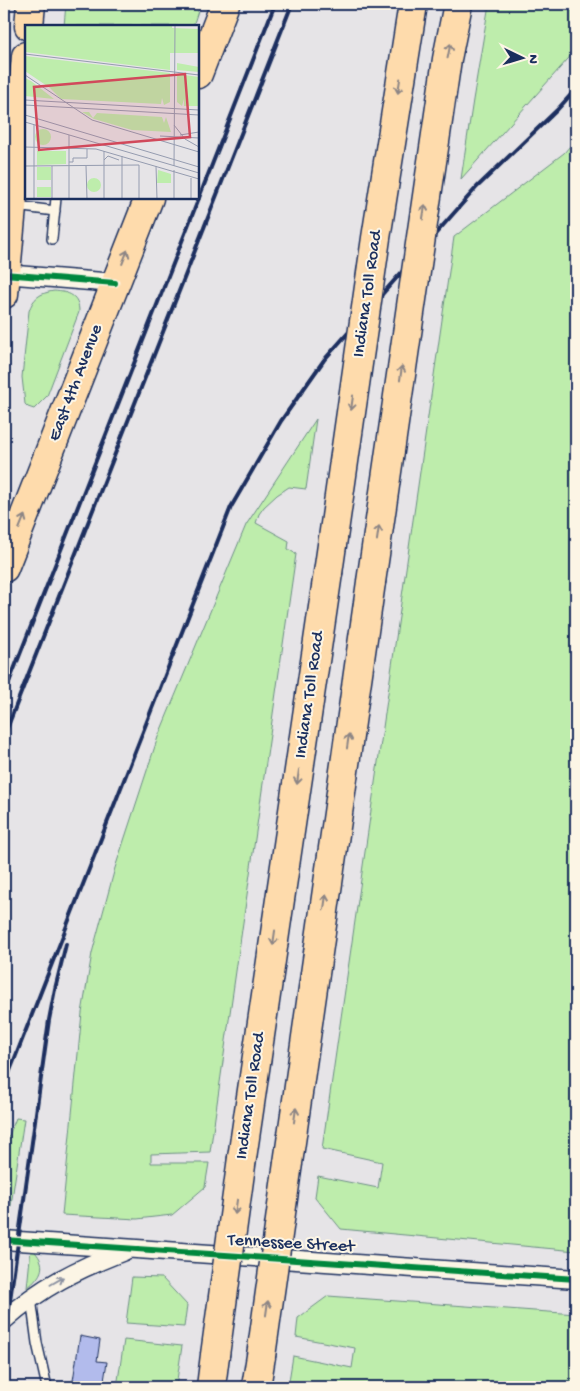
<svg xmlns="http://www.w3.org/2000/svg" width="580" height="1391" font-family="'Gochi Hand',sans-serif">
<rect width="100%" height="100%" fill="#e6e4e7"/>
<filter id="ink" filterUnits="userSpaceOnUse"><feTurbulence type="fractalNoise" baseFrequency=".02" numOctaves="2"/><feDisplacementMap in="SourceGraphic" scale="10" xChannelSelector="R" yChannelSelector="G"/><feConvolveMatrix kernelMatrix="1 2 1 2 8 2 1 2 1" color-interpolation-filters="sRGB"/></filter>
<g filter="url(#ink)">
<!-- green -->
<path fill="#beedac" stroke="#6c8e85" d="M66,4H198V11L193,26H64Z
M489,4H576V50L461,179L473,100Z
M576,139V1251L341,1229L315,1197L318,1176L378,1188L382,1162L322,1149L454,237L564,153Z
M54,291C69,292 79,295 79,312L47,396L34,409L28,407L25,404L22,377L29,311C33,298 40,293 54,291Z
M316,419L306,489L289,487L277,495L264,507L259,514L256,523L289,541L288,549L296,554L210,1152L151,1154V1163H209L205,1187L172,1215L137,1219L62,1215L82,1013L92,953L115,868L158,737L246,525Z
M16,1118L24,1119L10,1212H4V1148Z
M31,1248C49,1264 42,1276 27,1288Z
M132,1277L162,1278L187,1305L184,1327L126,1323Z
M328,1296L576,1314V1365L571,1387H288L293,1356L352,1368L355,1348L296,1337L298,1318Z
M124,1340L182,1346L176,1387H117Z"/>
<!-- building -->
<path fill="#b2bbec" stroke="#1b2f5e" d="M80,1336L100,1340L97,1361L107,1362L103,1387H72Z"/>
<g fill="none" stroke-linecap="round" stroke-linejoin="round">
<defs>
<path id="service" d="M15,206L55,211
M52,239L56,198
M31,1298L37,1343L47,1387"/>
<path id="minor" d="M4,274L115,283
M4,1240C194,1254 385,1265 576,1279
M4,1320C41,1287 77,1269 124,1251"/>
<path id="primary" d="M29,26L31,4
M198,74L225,4
M4,294L26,56
M4,568L149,198"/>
<path id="motorway" d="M242,1158L328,573
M288,1163L371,582
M211,1387L215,1355
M256,1387L261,1356"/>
</defs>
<!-- service casing -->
<use href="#service" stroke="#1b2f5e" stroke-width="12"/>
<!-- minor casing -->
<use href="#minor" stroke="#1b2f5e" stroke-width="21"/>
<!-- primary casing -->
<use href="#primary" stroke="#1b2f5e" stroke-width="31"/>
<!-- motorway casing -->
<use href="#motorway" stroke="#1b2f5e" stroke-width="31"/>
<!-- service -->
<use href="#service" stroke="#fcf5e5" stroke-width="9"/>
<!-- minor -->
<use href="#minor" stroke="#fcf5e5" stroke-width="18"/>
<!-- primary -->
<use href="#primary" stroke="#fedbac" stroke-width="28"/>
<!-- motorway -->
<use href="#motorway" stroke="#fedbac" stroke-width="28"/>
<!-- rail -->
<path stroke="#1b2f5e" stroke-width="4" d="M4,695L275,4
M4,736L292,4
M4,1086L231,507L281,421L324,360L477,187L557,110L576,89
M4,1343L49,1020L55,989L66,944"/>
<defs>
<path id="motorway-bridge" d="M328,573L376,238L413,4
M371,582L420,244L447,59L458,4
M215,1355L242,1158
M261,1356L288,1163"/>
</defs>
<!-- motorway-bridge casing -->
<use href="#motorway-bridge" stroke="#1b2f5e" stroke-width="31" stroke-linecap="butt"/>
<!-- motorway-bridge -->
<use href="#motorway-bridge" stroke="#fedbac" stroke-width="28"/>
<defs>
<path id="cycleway" d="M4,274L115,283
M4,1240C194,1254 385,1265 576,1279"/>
</defs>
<!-- cycleway casing -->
<use href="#cycleway" stroke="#fcf5e5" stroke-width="9"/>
<!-- cycleway -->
<use href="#cycleway" stroke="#00873e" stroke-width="6"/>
</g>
<!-- one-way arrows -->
<defs><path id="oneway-shaft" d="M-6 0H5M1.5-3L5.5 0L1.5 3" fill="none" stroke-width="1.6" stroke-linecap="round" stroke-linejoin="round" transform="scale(1.25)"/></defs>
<g stroke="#8c8585">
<use href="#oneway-shaft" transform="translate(449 51) rotate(-79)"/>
<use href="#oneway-shaft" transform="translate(399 86) rotate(99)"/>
<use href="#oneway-shaft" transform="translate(424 212) rotate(-81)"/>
<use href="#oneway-shaft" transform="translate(125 257) rotate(-68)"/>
<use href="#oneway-shaft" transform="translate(401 373) rotate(-82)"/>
<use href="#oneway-shaft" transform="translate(352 403) rotate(98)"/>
<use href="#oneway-shaft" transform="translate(22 522) rotate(-68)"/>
<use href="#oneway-shaft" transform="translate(378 533) rotate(-82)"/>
<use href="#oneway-shaft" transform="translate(348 741) rotate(-82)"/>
<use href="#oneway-shaft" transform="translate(298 777) rotate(98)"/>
<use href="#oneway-shaft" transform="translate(325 902) rotate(-82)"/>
<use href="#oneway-shaft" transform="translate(274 938) rotate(98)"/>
<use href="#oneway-shaft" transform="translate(295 1115) rotate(-82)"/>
<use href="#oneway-shaft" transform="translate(236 1207) rotate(98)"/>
<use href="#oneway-shaft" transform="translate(267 1308) rotate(-82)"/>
</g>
<use stroke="#8c92a2" href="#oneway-shaft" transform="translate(57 1281) rotate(-30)"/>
</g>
<g text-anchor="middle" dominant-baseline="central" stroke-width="4" stroke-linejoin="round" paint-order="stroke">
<!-- street labels -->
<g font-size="18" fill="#1b2f5e" stroke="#fcf5e5">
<text transform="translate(368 294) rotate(-82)">Indiana Toll Road</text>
<text transform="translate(76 383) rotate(-69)">East 4th Avenue</text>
<text transform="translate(310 695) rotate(-82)">Indiana Toll Road</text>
<text transform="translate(251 1096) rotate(-82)">Indiana Toll Road</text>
<text transform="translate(291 1244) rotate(3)">Tennessee Street</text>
</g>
</g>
<!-- overview -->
<g transform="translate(25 25)">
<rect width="174" height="174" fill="#e6e4e7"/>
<path d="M0,0H147V3L174,4V28H145V45L0,27ZM0,31L145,48V77L139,80L137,73L136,79L36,74L25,63L0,46ZM152,38L174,42V47L152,45ZM152,49L174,52V81H159V74L157,81L152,77ZM0,53L6,56L29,74L0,71ZM57,87H64L68,93L72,88L137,92L139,98L141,92L146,107L107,105L69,94ZM10 112a8 8 0 1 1 16 0a8 8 0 1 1-16 0ZM12,126H41V139L12,140ZM12,142H26V155H12ZM133,145L146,149V158H132ZM62 160a7 7 0 1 1 14 0a7 7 0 1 1-14 0ZM12,162H26V172H12Z" fill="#beedac"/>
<path fill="none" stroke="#959cb0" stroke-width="1" d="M0,29L174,50M0,50L67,95L174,127M0,75L174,85M0,80L174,90M0,90L174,142M0,97L174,148M9,100V174M149,100L160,114L174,122M44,110V174M155,110L174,107M135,111L174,113M0,122L71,124L174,154M79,126V174M97,131V174M79,135L83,131L94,135M44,137H48V133H62V124M0,141L114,140M27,141V174M61,141L62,174M131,141L132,174M149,141L150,0M149,145V174M166,153V174M114,174V140"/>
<path fill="#d1495b" fill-opacity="0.15" stroke="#d1495b" stroke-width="2.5" d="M160,49L165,112L14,125L9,62Z"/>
<rect width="174" height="174" fill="none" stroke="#1b2f5e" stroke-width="2.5"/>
</g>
<!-- margin -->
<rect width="580" height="1391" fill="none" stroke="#fcf5e5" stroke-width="20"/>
<rect x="10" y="10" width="560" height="1371" fill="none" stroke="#1b2f5e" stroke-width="2" filter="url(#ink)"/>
<!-- north arrow -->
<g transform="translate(522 58) rotate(95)" stroke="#fcf5e5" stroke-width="4" paint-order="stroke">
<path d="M0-4L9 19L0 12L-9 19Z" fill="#1b2f5e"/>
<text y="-8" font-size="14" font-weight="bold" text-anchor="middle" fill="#1b2f5e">N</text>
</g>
</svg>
